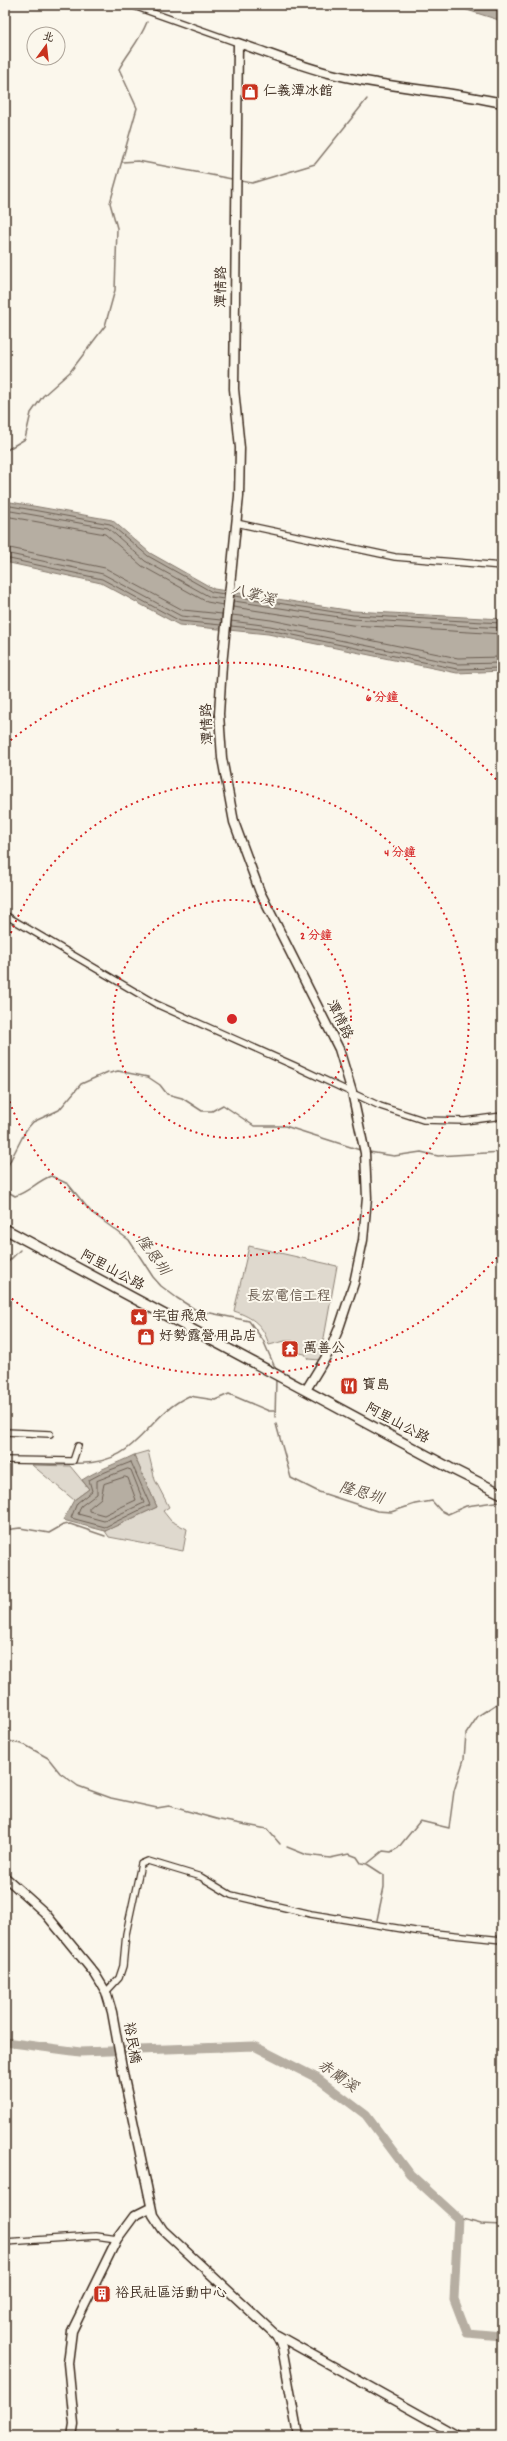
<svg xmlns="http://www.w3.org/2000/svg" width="507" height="2441" font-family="Dekko,'LXGW WenKai TC',sans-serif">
<rect width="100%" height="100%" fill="#fbf7ec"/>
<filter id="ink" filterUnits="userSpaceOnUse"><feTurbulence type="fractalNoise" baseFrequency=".025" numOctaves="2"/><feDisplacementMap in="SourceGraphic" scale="8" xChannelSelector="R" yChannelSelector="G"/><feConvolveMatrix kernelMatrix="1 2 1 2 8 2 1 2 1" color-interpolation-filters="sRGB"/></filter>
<g filter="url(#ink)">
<!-- green -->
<path fill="#dfd9ce" stroke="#8d8276" d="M249,1246L337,1266L320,1360L308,1359L305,1354L300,1353L293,1341H285L269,1345C263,1325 254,1318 234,1311Z
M148,1451L155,1480L169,1507L163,1511L171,1521L187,1529L183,1551L109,1537L105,1531L157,1507L134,1455Z
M32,1465L70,1466L89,1489L74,1500Z"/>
<!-- water -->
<path fill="#b6aea2" stroke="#85796d" d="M451,5H502V21Z
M5,501L112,520L150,553L214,589L353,611L502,619V671L457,673L268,634L179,625L101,583L5,562Z
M134,1455L157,1507L105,1531L63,1520L74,1500L89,1489L82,1480C99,1469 116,1464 134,1455Z"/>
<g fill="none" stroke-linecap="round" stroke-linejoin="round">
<!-- shore -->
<path stroke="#6c5f53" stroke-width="1" d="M5,505L110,524L148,556L212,592L224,594
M5,510L108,528L145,561L210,597L224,599
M5,516L105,534L142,566L207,602L223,605
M5,547L105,568L183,610L222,614
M5,553L103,574L181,616L221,620
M5,558L102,579L180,621L221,625
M234,596L353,615L502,623
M234,601L352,619L502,628
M233,607L352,625L502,634
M232,615L271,620L458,658L502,657
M231,621L270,626L457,664L502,663
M231,626L269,630L457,669L502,668
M131,1462L150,1505L105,1527L71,1518L77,1503L92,1491L89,1480C102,1472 117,1468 131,1462Z
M128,1469L131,1470L144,1503L104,1521L78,1514L81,1506L97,1494V1481Z
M125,1477L128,1478L136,1500L104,1515L89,1511V1508L101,1498L104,1484Z"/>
<!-- stream -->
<path stroke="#85796d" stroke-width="1.5" d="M122,162L138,161L232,179
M241,181L252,183L315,164L367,99
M5,451L25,439L31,413L43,396L70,372L105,326L115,290L117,228L110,203L137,108L119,69C129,51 139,42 147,22
M110,1073L118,1071L148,1077L160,1085L167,1094L182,1098L202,1111H212L223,1105L254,1126H285L360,1150
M369,1152L394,1156L421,1152L438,1156L502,1152
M5,1171L26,1130L33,1122L59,1110L81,1084L108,1072
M5,1190L15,1196C29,1192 37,1181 51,1176L68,1184L91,1212L129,1240L153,1277L161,1286L177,1298L196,1310L249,1321L263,1340L276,1370
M5,1265L20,1250
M275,1417L276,1379
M276,1424L291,1478L319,1492L377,1511L391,1512L415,1504L432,1501L440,1510L448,1514L466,1506L502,1501
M74,1463C139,1467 143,1417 189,1396L215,1400L229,1394L269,1411H275
M5,1530L20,1528L49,1533L63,1525L70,1524L105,1536
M5,1740L25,1745L48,1758L60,1773L78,1786L111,1798L157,1808L169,1806L220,1820L267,1829L280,1844
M287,1847L307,1855L330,1858L349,1854L357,1857L361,1863L367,1864L383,1851L391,1852L398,1848L420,1821L449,1828L454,1791L464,1759L466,1734L478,1716L498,1703L502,1696
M367,1864L384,1875V1887L377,1920
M458,2218L481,2224L502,2225"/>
<!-- river -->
<path stroke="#b6aea2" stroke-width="9" d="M5,2042L80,2052L254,2046L317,2078L366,2115L410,2174L458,2218L454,2299L467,2333L502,2336"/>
<defs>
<path id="street" d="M131,5L238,43
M236,523L395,557L502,566
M5,915L156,1004L295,1066L380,1106L423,1120L465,1121L502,1116
M5,1432L50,1434
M5,1460L73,1461L78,1446
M106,1992L119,1978L123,1966L126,1934L141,1864L148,1861L201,1877L231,1895L311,1914L415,1931L502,1940
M5,2242L96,2236L117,2239"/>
<path id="secondary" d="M306,1390L329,1352L339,1328L354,1283L363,1240L367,1198L365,1153L352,1092L339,1049L260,892L234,822L222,758L219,714L222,665L239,496L240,448L234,389L238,43C268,53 297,65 328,73C385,88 445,90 502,103
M5,1877L45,1913L95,1974L106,1992L112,2012L124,2078L153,2215L163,2230L276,2335L282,2347L298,2436
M277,2335L458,2436
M72,2436L74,2424L68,2363L72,2331L117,2239L134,2216L150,2208"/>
<path id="primary" d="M5,1229L450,1468L502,1494"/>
</defs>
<!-- street casing -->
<use href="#street" stroke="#3b2a1e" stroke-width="8"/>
<!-- secondary casing -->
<use href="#secondary" stroke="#3b2a1e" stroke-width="11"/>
<!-- primary casing -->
<use href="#primary" stroke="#3b2a1e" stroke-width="12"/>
<!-- street -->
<use href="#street" stroke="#fbf7ec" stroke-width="5.5"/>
<!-- secondary -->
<use href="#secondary" stroke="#fbf7ec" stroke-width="8"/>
<!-- primary -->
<use href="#primary" stroke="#fbf7ec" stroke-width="9"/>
</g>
</g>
<!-- distance rings -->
<g fill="none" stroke="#d62828" stroke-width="2" stroke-dasharray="2 4">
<circle cx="232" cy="1019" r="119"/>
<path d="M5 950A237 237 0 1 1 5 1088"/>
<path d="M501 1253A356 356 0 0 1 6 1294M6 744A356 356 0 0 1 501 785"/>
</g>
<!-- icons -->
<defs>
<symbol id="shop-square" viewBox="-11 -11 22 22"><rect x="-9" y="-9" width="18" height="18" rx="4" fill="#c8321e" stroke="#fbf7ec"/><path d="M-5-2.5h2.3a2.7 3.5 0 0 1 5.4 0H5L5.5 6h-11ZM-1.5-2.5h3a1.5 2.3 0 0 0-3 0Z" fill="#fff"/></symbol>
<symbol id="sight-square" viewBox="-11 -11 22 22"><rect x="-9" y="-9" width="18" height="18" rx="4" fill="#c8321e" stroke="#fbf7ec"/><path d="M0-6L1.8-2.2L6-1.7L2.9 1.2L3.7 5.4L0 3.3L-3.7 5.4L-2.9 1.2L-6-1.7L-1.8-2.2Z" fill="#fff"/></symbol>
<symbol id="temple-square" viewBox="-11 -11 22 22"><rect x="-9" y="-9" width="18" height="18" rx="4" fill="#c8321e" stroke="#fbf7ec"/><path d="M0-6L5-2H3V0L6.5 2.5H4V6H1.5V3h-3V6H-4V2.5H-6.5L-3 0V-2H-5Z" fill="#fff"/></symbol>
<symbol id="restaurant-square" viewBox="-11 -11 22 22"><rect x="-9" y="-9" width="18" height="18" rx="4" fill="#c8321e" stroke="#fbf7ec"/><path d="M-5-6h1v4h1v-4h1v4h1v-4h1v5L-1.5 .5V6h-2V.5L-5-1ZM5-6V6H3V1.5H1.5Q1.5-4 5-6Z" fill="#fff"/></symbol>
<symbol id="building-square" viewBox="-11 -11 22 22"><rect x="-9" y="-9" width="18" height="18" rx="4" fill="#c8321e" stroke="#fbf7ec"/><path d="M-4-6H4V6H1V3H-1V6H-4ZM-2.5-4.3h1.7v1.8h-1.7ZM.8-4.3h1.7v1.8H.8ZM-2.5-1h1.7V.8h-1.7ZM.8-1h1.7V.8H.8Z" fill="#fff"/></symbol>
</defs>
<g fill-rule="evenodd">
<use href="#shop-square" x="240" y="82" width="20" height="20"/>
<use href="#sight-square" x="129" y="1307" width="20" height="20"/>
<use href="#shop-square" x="136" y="1327" width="20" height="20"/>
<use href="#temple-square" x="280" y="1339" width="20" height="20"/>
<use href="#restaurant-square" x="339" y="1376" width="20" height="20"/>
<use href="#building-square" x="92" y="2284" width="20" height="20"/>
</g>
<g text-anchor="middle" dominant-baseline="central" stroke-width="4" stroke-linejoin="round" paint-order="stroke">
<!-- poi labels -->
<g font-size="14" fill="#3b2a1e" stroke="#fbf7ec" text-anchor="start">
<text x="263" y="92">仁義潭冰館</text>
<text x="152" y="1317">宇宙飛魚</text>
<text x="159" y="1337">好勢露營用品店</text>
<text x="303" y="1349">萬善公</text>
<text x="362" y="1386">寶島</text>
<text x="115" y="2294">裕民社區活動中心</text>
</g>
<!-- street labels -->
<g font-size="14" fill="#3b2a1e" stroke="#fbf7ec">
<text transform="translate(222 287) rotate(-89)">潭情路</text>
<text transform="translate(208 724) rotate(-92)">潭情路</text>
<text transform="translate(339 1020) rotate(64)">潭情路</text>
<text transform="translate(112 1271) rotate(28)">阿里山公路</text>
<text transform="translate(397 1424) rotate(28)">阿里山公路</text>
<text transform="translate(131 2043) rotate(80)">裕民橋</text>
</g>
<!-- park labels -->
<g font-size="14" fill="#64564a" stroke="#fbf7ec">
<text x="289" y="1297">長宏電信工程</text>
</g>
<!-- water labels -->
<g font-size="15" font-style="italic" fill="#605246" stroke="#fbf7ec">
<text transform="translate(253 596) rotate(16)">八掌溪</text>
<text transform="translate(152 1256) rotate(54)">隆恩圳</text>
<text transform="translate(361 1494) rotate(16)">隆恩圳</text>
<text transform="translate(337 2077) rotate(35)">赤蘭溪</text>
</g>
</g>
<circle cx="232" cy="1019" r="6" fill="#d62828" stroke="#fbf7ec" stroke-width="2"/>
<g font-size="12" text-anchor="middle" font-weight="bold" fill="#d62828" stroke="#fbf7ec" stroke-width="4" stroke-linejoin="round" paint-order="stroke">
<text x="382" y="701">6 分鐘</text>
<text x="400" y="856">4 分鐘</text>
<text x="316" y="939">2 分鐘</text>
</g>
<!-- margin -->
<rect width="507" height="2441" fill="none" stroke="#fbf7ec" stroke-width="20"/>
<rect x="10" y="10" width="487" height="2421" fill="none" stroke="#3b2a1e" stroke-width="1.5" filter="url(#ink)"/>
<!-- north arrow -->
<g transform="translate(46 46) rotate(15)"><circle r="19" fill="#fbf7ec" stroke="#aea59a"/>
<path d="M0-3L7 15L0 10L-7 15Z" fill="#c8321e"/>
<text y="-6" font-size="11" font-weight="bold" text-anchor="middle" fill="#3b2a1e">北</text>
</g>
</svg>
